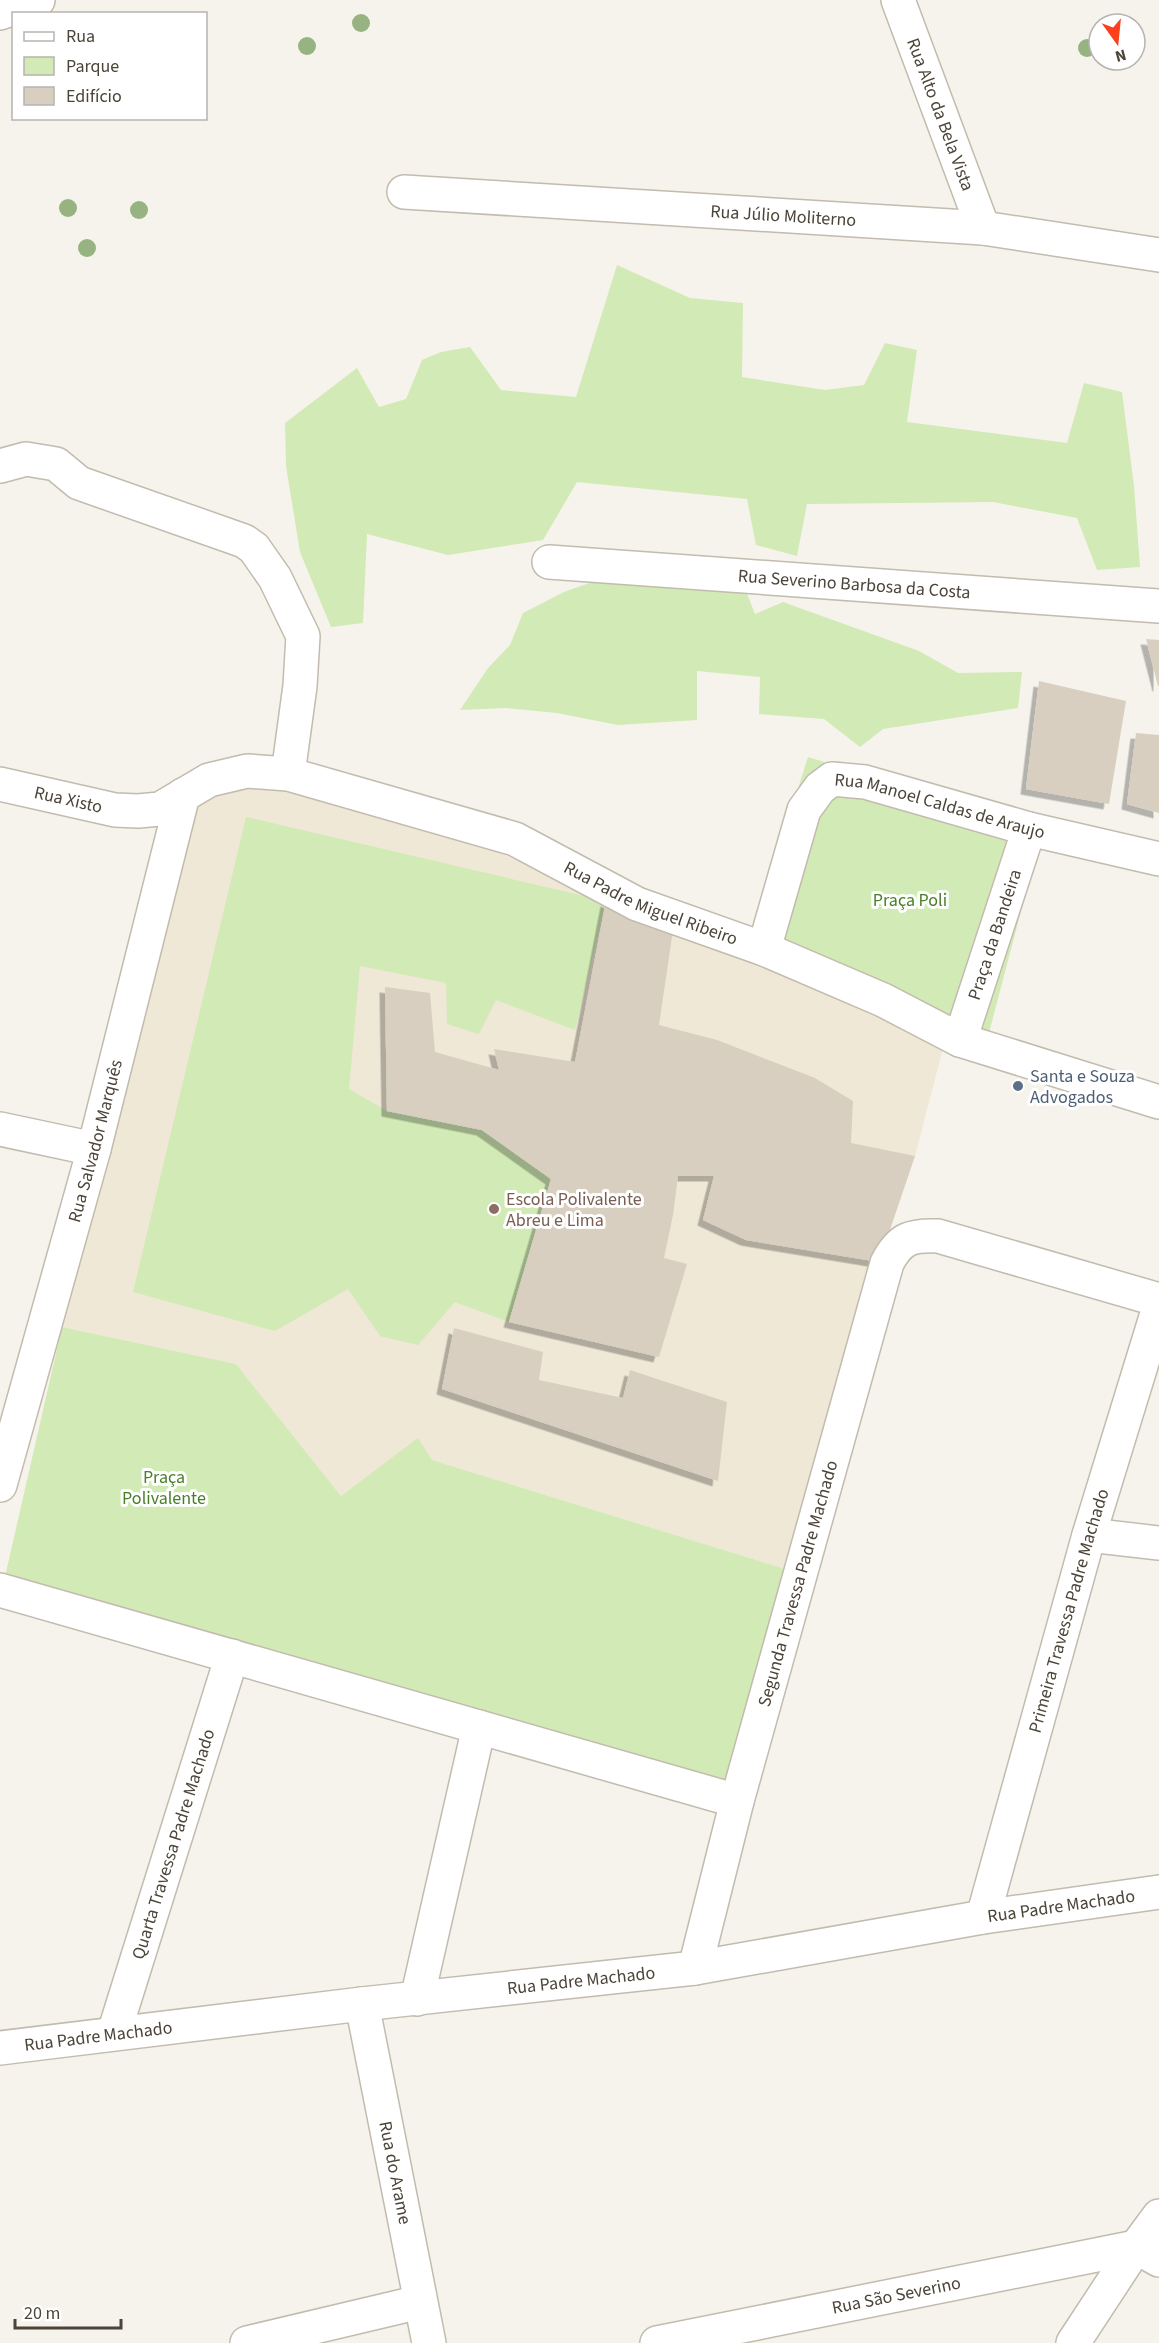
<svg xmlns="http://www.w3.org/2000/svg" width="1159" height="2343" font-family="'Source Sans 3',sans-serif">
<defs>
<filter id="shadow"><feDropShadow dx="-5.5" dy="5.5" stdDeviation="0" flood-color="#0004"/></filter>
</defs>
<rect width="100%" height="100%" fill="#f6f3ec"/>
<!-- education -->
<path fill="#efe8d6" d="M248,783L460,835L673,930L948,1029L915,1156L879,1262L785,1569L432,1460L418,1439L341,1496L236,1364L62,1327L198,801Z"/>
<!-- green -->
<path fill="#d2eab5" d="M617,265L690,298L743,303L742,377L825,390L864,385L885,343L917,350L907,422L1067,443L1084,383L1122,392L1134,486L1140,567L1097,570L1077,518L993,502L807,504L797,556L756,545L747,499L577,482L543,540L448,555L367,534L363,623L331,627L300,552L286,466L285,423L357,368L379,407L406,399L422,360L441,352L470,347L501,390L576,397Z
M606,577L744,586L755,614L783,602L919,651L958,673L1022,672L1018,708L883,729L860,747L824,719L759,714L760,677L697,671V720L618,725L557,713L506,708L460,710L488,668L510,645L523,613L564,592Z
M808,757L1043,828L986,1044L746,951Z
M246,817L606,901L575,1030L496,1000L479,1034L447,1024L446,983L360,966L349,1089L387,1111L482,1130L551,1179L509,1322L455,1302L418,1345L380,1336L348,1289L275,1331L133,1292Z
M62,1327L236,1364L341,1496L418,1438L432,1460L785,1569L731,1793L4,1581Z"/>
<!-- building -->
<path fill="#d8cfc1" filter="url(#shadow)" d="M1146,639L1159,640V686H1158Z
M1039,681L1126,701L1109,804L1026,789Z
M1136,733L1159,735V813L1127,804Z
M606,901L673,930L659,1025L717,1040L815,1078L853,1101L851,1143L915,1156L879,1262L746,1240L703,1220L714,1176H678L673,1215L664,1258L687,1264L659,1357L509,1322L551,1179L482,1130L387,1111L385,987L430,993L435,1052L499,1070L494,1049L575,1062Z
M454,1328L543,1352L539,1380L623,1398L630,1370L727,1402L718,1481L442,1389Z"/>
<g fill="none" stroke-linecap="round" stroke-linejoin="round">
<defs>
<g id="minor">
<path id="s1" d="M898,0L983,228"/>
<path d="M0,13L38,0"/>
<path id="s2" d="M404,192L983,228L1159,255"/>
<path d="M0,466L26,459L56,464L79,483L244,541L254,548L275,578L303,636L300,686L288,774"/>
<path id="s3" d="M549,562L1159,606"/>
<path id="s4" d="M0,784L115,810L138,811L160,809L209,780L247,771L288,774L515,839L637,904L764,949L883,1000L960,1040L1159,1102"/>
<path id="s5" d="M764,949L804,810L820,788L832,779L865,782L1029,829L1159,859"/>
<path id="s6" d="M960,1040L1029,829"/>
<path d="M0,1129L94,1149"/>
<path id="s7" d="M0,1485L94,1149L183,795"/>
<path d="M1089,1535L1159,1543"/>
<path d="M0,1590L737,1801"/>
<path id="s8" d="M983,1917L1089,1535L1159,1307"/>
<path id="s9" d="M695,1968L737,1801L887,1263C900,1238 911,1235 938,1236L1159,1300"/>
<path d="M417,1999L479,1727"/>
<path id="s10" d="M362,2004L429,2343"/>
<path id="s11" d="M114,2033L232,1656"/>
<path id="s12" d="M0,2048L362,2004L695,1968L983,1917L1159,1892"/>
<path d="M247,2343L420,2302"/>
<path id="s13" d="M657,2343L1136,2247L1159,2260"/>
<path d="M1073,2343L1136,2247L1159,2216"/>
</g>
</defs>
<!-- minor casing -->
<use href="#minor" stroke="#c2bbae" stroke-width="36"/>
<!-- minor -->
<use href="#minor" stroke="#fff" stroke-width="33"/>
</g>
<!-- trees -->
<g fill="#97b381">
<circle cx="361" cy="23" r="9"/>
<circle cx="307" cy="46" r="9"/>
<circle cx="1087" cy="48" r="9"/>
<circle cx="68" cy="208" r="9"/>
<circle cx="139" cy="210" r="9"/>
<circle cx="87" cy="248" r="9"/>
</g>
<!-- markers -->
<circle fill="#5c6f8a" stroke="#fff" stroke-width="2" cx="1018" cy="1086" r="6"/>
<circle fill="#8d6e63" stroke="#fff" stroke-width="2" cx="494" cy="1209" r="6"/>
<g text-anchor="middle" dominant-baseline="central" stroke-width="6" stroke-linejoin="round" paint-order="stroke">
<!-- street labels -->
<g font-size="18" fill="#4b4439" stroke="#fff">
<text stroke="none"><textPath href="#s1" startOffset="122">Rua Alto da Bela Vista</textPath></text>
<text stroke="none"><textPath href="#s2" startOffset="380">Rua Júlio Moliterno</textPath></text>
<text stroke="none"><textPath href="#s3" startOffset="306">Rua Severino Barbosa da Costa</textPath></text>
<text stroke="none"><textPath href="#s4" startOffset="70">Rua Xisto</textPath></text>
<text stroke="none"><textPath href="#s5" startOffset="298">Rua Manoel Caldas de Araujo</textPath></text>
<text stroke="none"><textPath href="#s4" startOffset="687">Rua Padre Miguel Ribeiro</textPath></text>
<text stroke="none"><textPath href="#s6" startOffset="111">Praça da Bandeira</textPath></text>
<text stroke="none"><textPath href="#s7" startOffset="357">Rua Salvador Marquês</textPath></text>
<text stroke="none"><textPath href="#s9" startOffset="398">Segunda Travessa Padre Machado</textPath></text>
<text stroke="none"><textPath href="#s8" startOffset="318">Primeira Travessa Padre Machado</textPath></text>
<text stroke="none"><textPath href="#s11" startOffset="198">Quarta Travessa Padre Machado</textPath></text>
<text stroke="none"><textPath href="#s12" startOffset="1071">Rua Padre Machado</textPath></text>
<text stroke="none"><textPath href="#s12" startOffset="585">Rua Padre Machado</textPath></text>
<text stroke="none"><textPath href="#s12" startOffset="99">Rua Padre Machado</textPath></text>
<text stroke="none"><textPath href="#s10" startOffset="172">Rua do Arame</textPath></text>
<text stroke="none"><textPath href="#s13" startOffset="244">Rua São Severino</textPath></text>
</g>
<!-- park labels -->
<g font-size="18" fill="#4a7f2a" stroke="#fff">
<text x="910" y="900">Praça Poli</text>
<text x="164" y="1477">Praça<tspan x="164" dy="21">Polivalente</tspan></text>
</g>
<!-- service labels -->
<g font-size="18" fill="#4e5e75" stroke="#fff" text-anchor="start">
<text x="1030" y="1076">Santa e Souza<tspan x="1030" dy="21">Advogados</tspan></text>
</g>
<!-- education labels -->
<g font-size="18" fill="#785e54" stroke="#fff" text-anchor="start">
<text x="506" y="1199">Escola Polivalente<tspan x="506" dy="21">Abreu e Lima</tspan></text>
</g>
</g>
<!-- legend -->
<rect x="12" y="12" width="195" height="108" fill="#ffffff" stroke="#b7b4b0" stroke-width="1.5"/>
<rect x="24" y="32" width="30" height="9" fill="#ffffff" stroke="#b7b4b0" stroke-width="1.5"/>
<text x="66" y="42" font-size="18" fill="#4b4439">Rua</text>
<rect x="24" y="57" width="30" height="18" fill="#d2eab5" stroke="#b7b4b0" stroke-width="1.5"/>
<text x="66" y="72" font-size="18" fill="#4b4439">Parque</text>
<rect x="24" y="87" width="30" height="18" fill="#d8cfc1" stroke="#b7b4b0" stroke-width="1.5"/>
<text x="66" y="102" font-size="18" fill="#4b4439">Edifício</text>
<!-- north arrow -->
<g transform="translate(1117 42) rotate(165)"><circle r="28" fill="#ffffff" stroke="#b7b4b0" stroke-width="1.5"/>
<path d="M0-4.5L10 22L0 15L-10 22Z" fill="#fc3f1d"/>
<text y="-9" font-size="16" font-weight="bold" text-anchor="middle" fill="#4b4439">N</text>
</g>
<!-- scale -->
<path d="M15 2319v9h106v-9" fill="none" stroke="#4b4439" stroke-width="3"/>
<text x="24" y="2319" font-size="18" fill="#4b4439" stroke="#ffffff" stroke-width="4.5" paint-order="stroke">20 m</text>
</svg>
